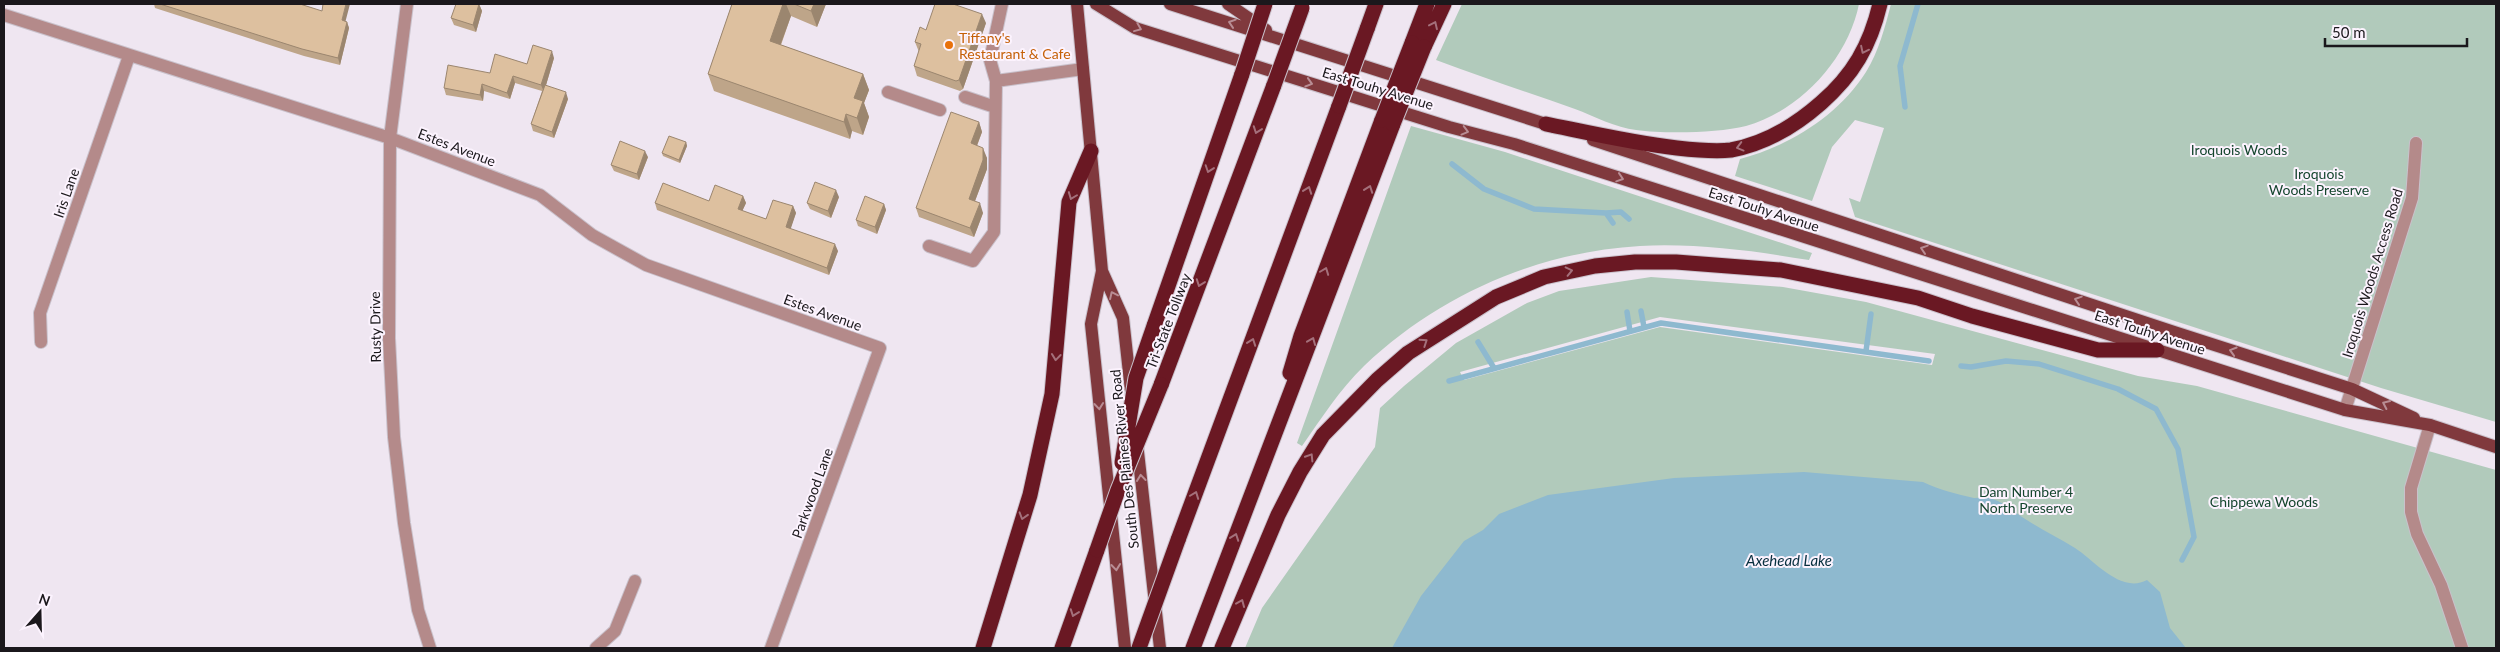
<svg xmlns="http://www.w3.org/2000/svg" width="2500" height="652" font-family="Lato,sans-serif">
<rect width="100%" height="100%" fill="#efe6f1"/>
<!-- green -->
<path fill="#b1cabb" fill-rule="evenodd" d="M1462,4H1859C1848,59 1800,111 1746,126C1718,133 1665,134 1636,130C1616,128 1594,116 1575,109C1529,93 1482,77 1436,60Z
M1891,4H2496V422L2381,388L1855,217L1849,198L1860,202L1884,128L1855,120L1832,147L1812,201L1735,176L1740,159C1789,146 1838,116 1866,72C1879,51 1885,27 1891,4Z
M1411,126L1505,152L1812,253L1809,260C1754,251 1696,243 1640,246C1537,252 1439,295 1364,366C1340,389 1321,419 1302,446L1297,443Z
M1651,277L1783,287L1866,302L2138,376L2197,386L2496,470V648H1245L1262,608L1375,447L1380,408L1404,386L1456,343L1527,303L1559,291ZM1660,317L1935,354L1932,365L1660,327L1464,380L1460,372Z"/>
<!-- water -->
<path fill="#8eb9cf" d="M1804,472L1923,482C1939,490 1957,494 1974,498C1979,498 1984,497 1989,498C2002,501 2011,510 2022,517C2039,528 2057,537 2075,548C2095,561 2121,594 2147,580L2160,592L2170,628L2186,648H1392L1421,596L1464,541L1483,530L1499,514L1548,495L1674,478Z"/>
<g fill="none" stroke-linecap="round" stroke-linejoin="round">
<!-- stream -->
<path stroke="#8eb9cf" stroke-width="5.5" d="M1905,107L1900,66L1918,4
M1452,164L1484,189L1534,209L1606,213L1613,223
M1606,213L1621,212L1629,219
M1641,311L1644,327
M1627,312L1630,331
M1478,342L1494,368
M1866,351L1871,314
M1961,366L1971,367L2006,361L2039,364L2118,389L2156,409L2178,449L2194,537L2182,560
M1449,381L1661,323L1929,361"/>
<defs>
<path id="minor" d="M407,4L390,138L389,338L394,437L404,523L418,610L430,648
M4,15L390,138L540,195L592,235L646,265L880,348L771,648
M996,81L990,60L1002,4
M888,92L940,110
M965,97L995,107
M929,246L973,261L994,232L996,81L1083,69
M41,342L40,313L129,56
M2345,410L2412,198L2416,143
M2430,425L2411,488V512L2417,534L2441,585L2462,648
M596,648L615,631L635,581"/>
<path id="major" d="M1077,4L1102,271L1091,324L1125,648
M1096,4L1135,28L1449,127L1514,144L2345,410L2430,425L2496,447
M1170,4L1555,127
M1228,4L1266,30
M1593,140L2174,332L2352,389L2414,418
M1102,271L1123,318L1131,391
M1137,443L1160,648"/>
<path id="highway" d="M1367,29L1376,4
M1412,43L1427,4
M1424,47L1444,4
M1546,124C1590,133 1633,143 1677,148C1695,150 1713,152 1731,150C1764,144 1796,125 1821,103C1853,75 1870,46 1880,4
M1154,326L1242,74
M1290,373L1301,336L1382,120
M1161,385L1274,85
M1178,540L1339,106
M983,648L1030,495L1052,394L1069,202L1091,151
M1062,648L1097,550
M1193,648L1393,124
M1222,648L1278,515L1300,472L1323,435L1377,380L1408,353L1496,297L1544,277L1595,266L1635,262H1676L1781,270L1918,298L1972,316L2098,350H2157"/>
</defs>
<!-- minor casing -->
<use href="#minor" stroke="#c9c1cb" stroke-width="14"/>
<!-- major casing -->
<use href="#major" stroke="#c9c1cb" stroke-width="14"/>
<!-- highway casing -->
<use href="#highway" stroke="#c9c1cb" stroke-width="17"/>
<!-- minor -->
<use href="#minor" stroke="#b48a8a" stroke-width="12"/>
<!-- major -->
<use href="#major" stroke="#80393d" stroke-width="12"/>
<!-- highway -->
<use href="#highway" stroke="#6a1823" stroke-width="15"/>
<defs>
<path id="highway-bridge" d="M1242,74L1265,4
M1274,85L1302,8
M1339,106L1367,29
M1382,120L1412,43
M1393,124L1424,47
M1122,463L1136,378L1154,326
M1097,550L1118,490L1161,385
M1139,648L1178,540"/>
</defs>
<!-- highway-bridge casing -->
<use href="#highway-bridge" stroke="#c9c1cb" stroke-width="17" stroke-linecap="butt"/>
<!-- highway-bridge -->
<use href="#highway-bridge" stroke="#6a1823" stroke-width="15"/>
</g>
<!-- wall -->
<path fill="#bea589" d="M154,4H300L347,22L349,28L340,65L304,56L155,8Z
M479,4L482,11L476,32L454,25L451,18Z
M732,4H826L817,27L791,16L781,45L863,74L869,90L864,103L869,117L863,135L852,131L850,139L714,91L708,74Z
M986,23L963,89L960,91L917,76L914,66L919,52L915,42L926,30Z
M554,58L546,85L568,99L554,138L533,131L531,124L542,91L515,83L510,99L484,91L483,101L446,95L444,88L490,73Z
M979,122L982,132L977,146L987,158V169L975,201L983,213L974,237L919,217L916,208Z
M686,142L687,146L680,163L663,156L662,153Z
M648,157L639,180L614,171L611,165Z
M743,196L746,203L742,211L766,219L793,206L796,213L790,229L838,251L829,275L657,210L655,203L709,201Z
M839,197L831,218L810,209L807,203Z
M884,204L886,210L877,234L858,226L856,220Z"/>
<!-- shaded-wall -->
<path fill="#9b866f" d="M346,4H350L344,27L342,20Z
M479,4L482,11L476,32L473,25Z
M783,4H786L791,16L776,57L770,41Z
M814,4H826L817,27L811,11Z
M982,14L986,23L963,89L959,80Z
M347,22L349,28L340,65L338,58Z
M552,51L554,58L544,92L541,85Z
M863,74L869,90L864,103L869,117L863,135L857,118L854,98Z
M513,76L515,83L510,99L507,93Z
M482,84L484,91L483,101L480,95Z
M566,92L568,99L554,138L552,132Z
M846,114L852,131L850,139L844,122Z
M979,122L982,132L974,153L971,143Z
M686,142L687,146L680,163L679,160Z
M983,148L987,158V169L972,209L969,199Z
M645,151L648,157L639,180L637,174Z
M836,190L839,197L831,218L828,211Z
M743,196L746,203L740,216L738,209Z
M980,203L983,213L974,237L970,228Z
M884,204L886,210L877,234L875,227Z
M793,206L796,213L789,234L786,227Z
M835,244L838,251L829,275L827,268Z"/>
<!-- building -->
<path fill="#ddc09f" stroke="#9b866f" d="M160,4H300L322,11L323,4H346L342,20L347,22L338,58L302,49Z
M456,4H479L473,25L451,18Z
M732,4H783L770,41L863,74L854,98L863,101L857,118L846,114L844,122L708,74Z
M794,4H814L811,11Z
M935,4H953L982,14L959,80L956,81L914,66L921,44L915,42L920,27L926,30Z
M533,45L552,51L541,85L513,76L507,93L482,84L480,95L444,88L448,65L490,73L495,54L527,64Z
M545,85L566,92L552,132L531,124Z
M951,112L979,122L971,143L983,148V160L969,199L980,203L970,228L916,208Z
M669,136L686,142L679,160L662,153Z
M620,141L645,151L637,174L611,165Z
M815,182L836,190L828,211L807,203Z
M663,183L709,201L715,185L743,196L738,209L766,219L773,200L793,206L786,227L835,244L827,268L655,203Z
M865,196L884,204L875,227L856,220Z"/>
<!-- one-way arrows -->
<defs><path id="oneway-chevron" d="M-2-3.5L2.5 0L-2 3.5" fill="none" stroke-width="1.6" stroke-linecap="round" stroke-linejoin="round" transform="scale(1.25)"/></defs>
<g stroke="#b88d94">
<use href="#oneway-chevron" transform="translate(1232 23) rotate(-162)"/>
<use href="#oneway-chevron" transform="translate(1138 28) rotate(22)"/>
<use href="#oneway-chevron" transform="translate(1309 83) rotate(17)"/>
<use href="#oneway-chevron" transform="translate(1465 131) rotate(15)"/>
<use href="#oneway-chevron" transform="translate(1620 178) rotate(18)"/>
<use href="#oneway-chevron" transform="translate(1924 249) rotate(-162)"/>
<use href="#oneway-chevron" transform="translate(1113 295) rotate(-115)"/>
<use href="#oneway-chevron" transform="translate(2078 300) rotate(-162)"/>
<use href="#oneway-chevron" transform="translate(2233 351) rotate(-163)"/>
<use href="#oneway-chevron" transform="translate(2386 404) rotate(-155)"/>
<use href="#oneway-chevron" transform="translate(1099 406) rotate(84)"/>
<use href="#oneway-chevron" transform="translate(1141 478) rotate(-96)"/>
<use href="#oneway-chevron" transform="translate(1116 567) rotate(84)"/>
</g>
<g stroke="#a4707b">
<use href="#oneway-chevron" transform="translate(1434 25) rotate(-65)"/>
<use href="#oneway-chevron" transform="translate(1864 50) rotate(116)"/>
<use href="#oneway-chevron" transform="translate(1257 130) rotate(110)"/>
<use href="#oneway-chevron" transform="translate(1740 147) rotate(165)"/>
<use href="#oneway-chevron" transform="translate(1209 169) rotate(109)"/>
<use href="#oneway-chevron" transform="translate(1369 189) rotate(-70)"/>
<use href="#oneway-chevron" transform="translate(1308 190) rotate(-70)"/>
<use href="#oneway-chevron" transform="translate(1072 196) rotate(111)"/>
<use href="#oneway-chevron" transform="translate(1325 271) rotate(-69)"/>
<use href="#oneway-chevron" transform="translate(1569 271) rotate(-13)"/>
<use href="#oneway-chevron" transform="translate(1200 283) rotate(110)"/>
<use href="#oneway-chevron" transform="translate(1312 341) rotate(-68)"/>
<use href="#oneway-chevron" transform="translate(1252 342) rotate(-70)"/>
<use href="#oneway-chevron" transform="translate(1424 342) rotate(-34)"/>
<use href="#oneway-chevron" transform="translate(1056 357) rotate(96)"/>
<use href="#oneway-chevron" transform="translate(1310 457) rotate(-58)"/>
<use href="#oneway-chevron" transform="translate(1195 495) rotate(-69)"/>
<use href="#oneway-chevron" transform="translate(1023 516) rotate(107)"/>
<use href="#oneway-chevron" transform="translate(1235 537) rotate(-70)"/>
<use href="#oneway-chevron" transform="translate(1241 603) rotate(-67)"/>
<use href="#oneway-chevron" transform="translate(1074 613) rotate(110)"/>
</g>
<!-- markers -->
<circle fill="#e8710a" stroke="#fcf3fe" stroke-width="2" cx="949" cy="45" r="5"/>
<g text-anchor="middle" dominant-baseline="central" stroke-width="4" stroke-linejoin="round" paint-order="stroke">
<!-- food labels -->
<g font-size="14" fill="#c56008" stroke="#fcf3fe" text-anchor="start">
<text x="959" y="37">Tiffany's<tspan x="959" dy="16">Restaurant &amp; Cafe</tspan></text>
</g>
<!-- street labels -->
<g font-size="14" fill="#1b181c" stroke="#fcf3fe">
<text transform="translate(1378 88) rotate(17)">East Touhy Avenue</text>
<text transform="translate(457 147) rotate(21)">Estes Avenue</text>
<text transform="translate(66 193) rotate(-71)">Iris Lane</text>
<text transform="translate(1764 209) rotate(18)">East Touhy Avenue</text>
<text transform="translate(2372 273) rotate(-73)">Iroquois Woods Access Road</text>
<text transform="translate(823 312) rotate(20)">Estes Avenue</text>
<text transform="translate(1168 321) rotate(-69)">Tri-State Tollway</text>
<text transform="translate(375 327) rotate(-91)">Rusty Drive</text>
<text transform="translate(2150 332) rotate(18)">East Touhy Avenue</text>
<text transform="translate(1124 459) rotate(-96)">South Des Plaines River Road</text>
<text transform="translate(812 493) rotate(-70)">Parkwood Lane</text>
</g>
<!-- park labels -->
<g font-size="14" fill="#14452d" stroke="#fcf3fe">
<text x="2239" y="149">Iroquois Woods</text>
<text x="2319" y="173">Iroquois<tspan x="2319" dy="16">Woods Preserve</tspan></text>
<text x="2026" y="491">Dam Number 4<tspan x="2026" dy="16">North Preserve</tspan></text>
<text x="2264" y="501">Chippewa Woods</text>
</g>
<!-- water labels -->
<g font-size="15" font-style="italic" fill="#072f3f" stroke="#fcf3fe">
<text x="1789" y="560">Axehead Lake</text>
</g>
</g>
<!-- border -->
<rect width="2500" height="652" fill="none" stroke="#1b181c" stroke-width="10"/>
<!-- north arrow -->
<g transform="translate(40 612) rotate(20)" stroke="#fcf3fe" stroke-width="4" paint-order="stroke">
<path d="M0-4L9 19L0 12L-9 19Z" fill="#1b181c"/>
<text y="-8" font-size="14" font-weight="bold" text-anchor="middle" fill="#1b181c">N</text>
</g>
<!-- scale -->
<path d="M2325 38v8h142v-8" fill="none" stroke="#1b181c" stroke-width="2.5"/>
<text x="2332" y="38" font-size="15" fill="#1b181c" stroke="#fcf3fe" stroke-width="4" paint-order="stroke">50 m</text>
</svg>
